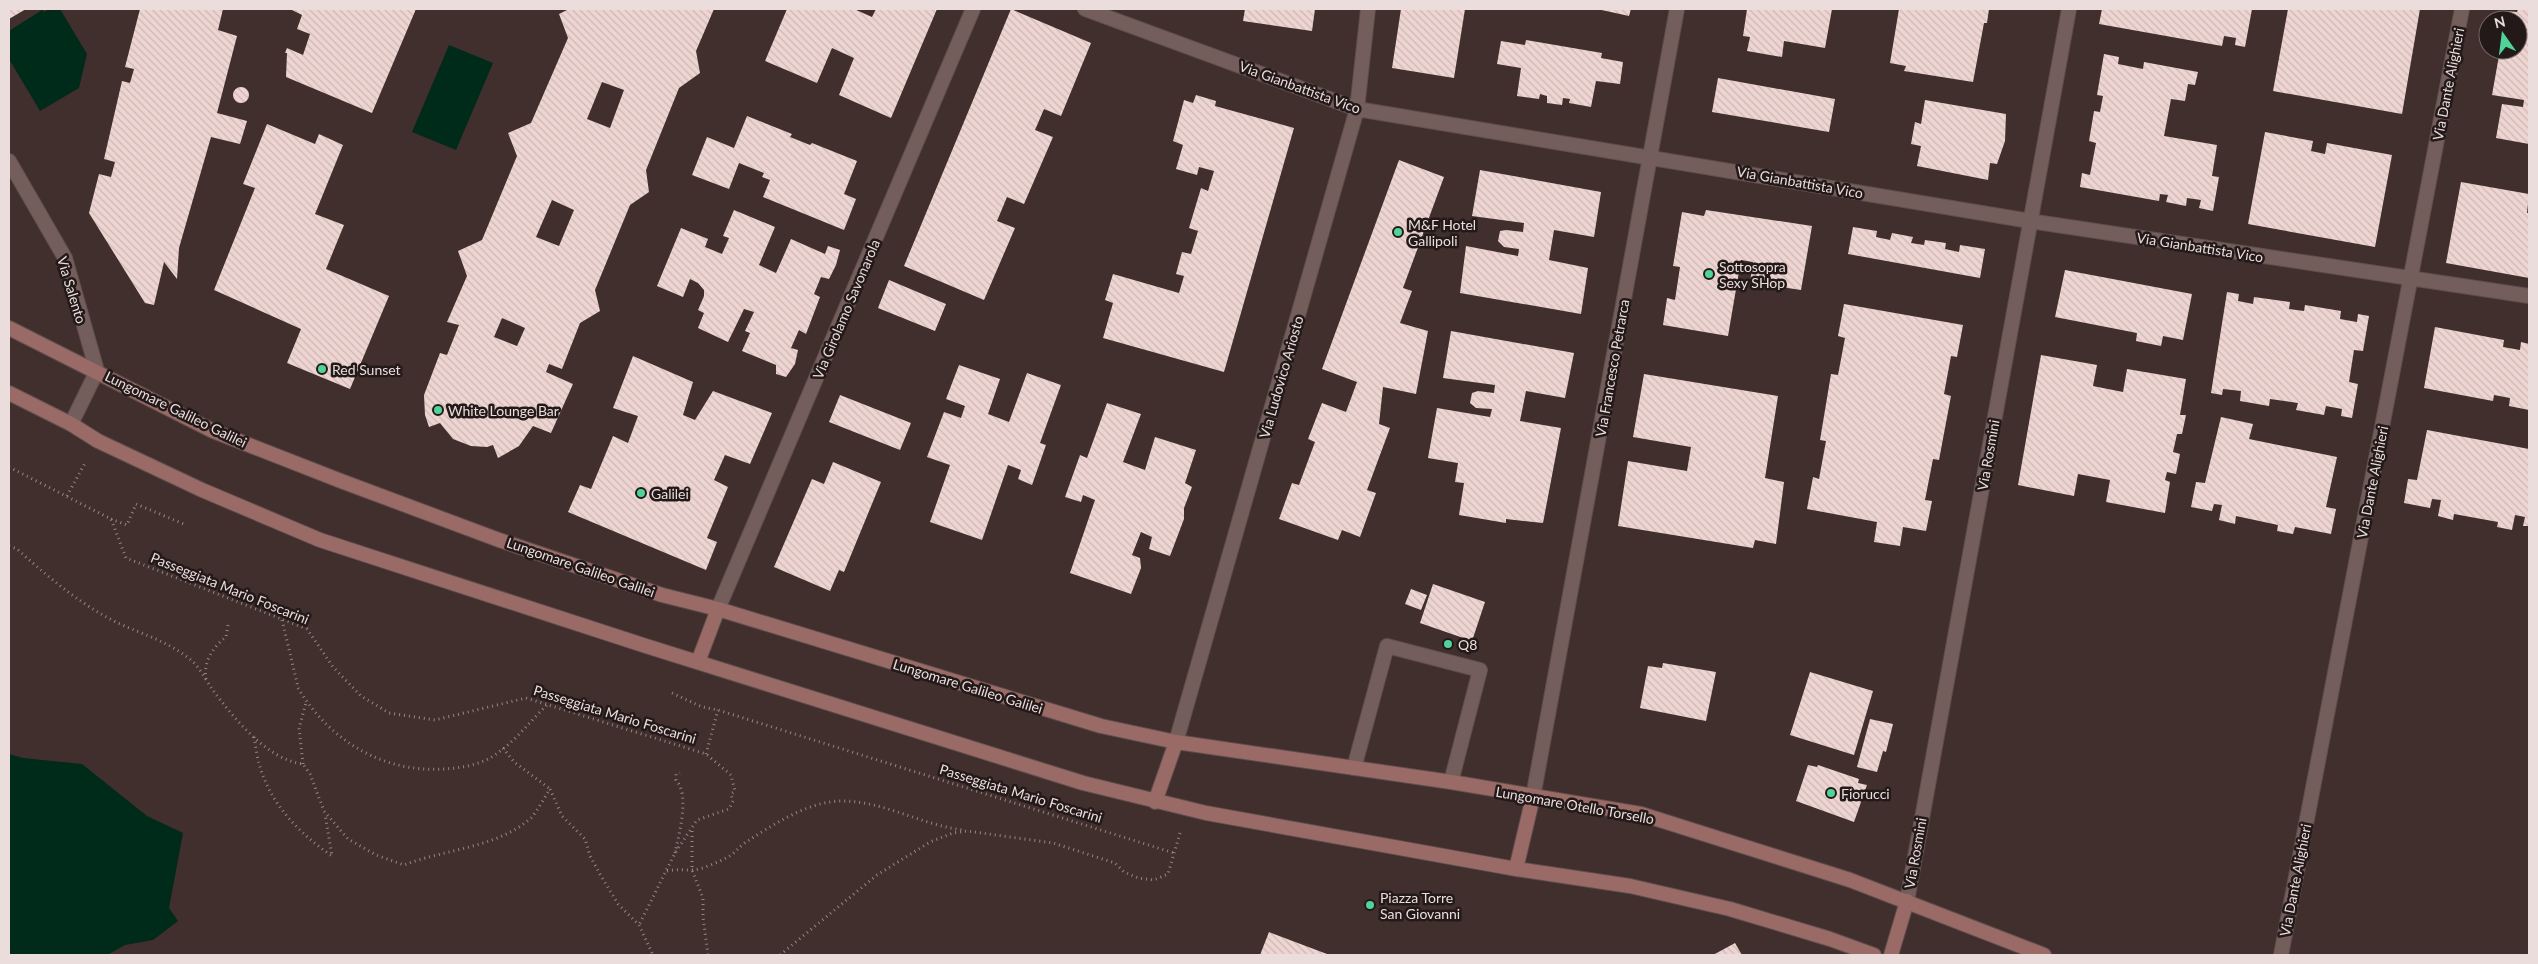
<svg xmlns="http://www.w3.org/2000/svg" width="2538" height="964" font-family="Lato,sans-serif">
<defs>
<pattern id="building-back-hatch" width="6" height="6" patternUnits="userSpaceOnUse" patternTransform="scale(1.25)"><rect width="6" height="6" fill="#eed5d2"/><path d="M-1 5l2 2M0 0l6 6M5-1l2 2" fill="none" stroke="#ccb8b5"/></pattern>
</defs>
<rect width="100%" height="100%" fill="#412f2d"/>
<!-- water -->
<path fill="#002a19" d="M49,9H60L87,54L79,88L40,111L9,59V31L42,10L44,12Z
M449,45L493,63L456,150L412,132Z
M9,754L23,758L82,764L147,816L183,833L169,908L178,921L153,940L125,945L107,955H9Z"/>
<!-- building -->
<path fill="url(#building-back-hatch)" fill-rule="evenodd" d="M9,9H26L9,19Z
M140,9H223L218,30L237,36L217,113L247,121L240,144L211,137L179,248L177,279L164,262L154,305L145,303L89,213L99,174L111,177L115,162L104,159L122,81L130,83L134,69L125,67Z
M290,9H416L372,113L286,77L287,53H285L287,48L303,55L310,34L297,29L302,15Z
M569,9H714L696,51L700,73L679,88L646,170L649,192L630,205L595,290L600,311L580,323L562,369L549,364L546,372L573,384L551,433L533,426L519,446L498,458L493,445L487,447L471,446L453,439L440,423L429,427L425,415L424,395L440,353L447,355L459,325L447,322L467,276L458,251L482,240L517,156L508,133L531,123L568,38L559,14ZM602,82L624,90L610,128L587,119ZM552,200L574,210L559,246L536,237ZM502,318L525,328L517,346L494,337Z
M787,9H854L872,17L876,9H937L891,118L839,95L854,58L832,48L817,83L765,61Z
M1011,9L1091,43L1061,116L1044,109L1035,130L1053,137L1024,204L1007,197L997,221L1015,228L984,300L904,266Z
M1245,9H1315L1312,31L1243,21Z
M1401,9H1465L1454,78L1392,68Z
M1597,9H1631L1629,16Z
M1747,9H1832L1825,48L1784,41L1782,57L1747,51L1750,37L1743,36Z
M1899,9H1989L1987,23H1984L1973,82L1904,71L1906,66L1890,63Z
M2102,9H2252L2245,47L2235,45L2236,38L2224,36L2222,46L2099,24Z
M2288,9H2420L2402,114L2273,91Z
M2518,9H2529V144L2496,138L2502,104L2523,107L2524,100L2492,95L2500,50H2518V20H2504L2506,11L2517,12Z
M1526,40L1602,53L1601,58L1623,62L1620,84L1596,81L1591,107L1569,103L1570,99L1563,98L1562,105L1547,103V96L1540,94L1539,99L1517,96L1521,68L1497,64L1501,41L1525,45Z
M2104,54L2119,57L2118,64L2143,69L2144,62L2198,72L2195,85L2188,84L2185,101L2171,99L2164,136L2217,145L2212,176L2219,177L2213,211L2199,208L2201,200L2187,198L2186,206L2166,202L2168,195L2160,194L2159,201L2080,187L2082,173L2090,175L2096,143L2089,141L2094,111L2100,112L2103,96L2097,95Z
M1718,78L1835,99L1829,132L1712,112Z
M233 95a8 8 0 1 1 16 0a8 8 0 1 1-16 0Z
M1196,95L1216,101L1215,106L1294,128L1224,372L1103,338L1113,303L1105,300L1113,274L1179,293L1184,276L1176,274L1182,252L1191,254L1198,231L1189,228L1201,188L1208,191L1214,171L1199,167L1197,175L1176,169L1183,145L1173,141L1184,100L1193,103Z
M1925,100L2006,114L2005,141L1997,164L1990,163L1988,180L1917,166L1921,146L1911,144L1915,122L1921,124Z
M747,116L792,134L790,137L810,145L812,143L857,161L844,194L856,199L844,230L763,197L770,180L762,177L764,173L739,163L729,189L692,175L707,137L734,148Z
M267,124L315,144L319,134L343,145L315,214L344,225L326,269L389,296L350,389L287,363L301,329L214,290L255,188L243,184Z
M2265,132L2313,141L2311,151L2325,154L2327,143L2392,155L2375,247L2248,224Z
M1399,160L1444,177L1403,288L1412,291L1400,323L1428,331L1416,394L1383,387L1379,424L1390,428L1367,490L1376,493L1360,537L1342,530L1338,540L1279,519L1292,483L1299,485L1315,442L1308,439L1322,403L1346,412L1357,382L1322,369Z
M1480,170L1601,192L1594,237L1554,230L1549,260L1588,268L1581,314L1460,293L1466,246L1518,256L1519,249L1504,247L1498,241L1500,231L1506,230L1523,232L1524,223L1472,216Z
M2461,182L2529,194L2527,213H2529V278L2446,263Z
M734,210L775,227L759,265L776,273L791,239L825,254L828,246L840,250L836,265L829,279L821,277L814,294L820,297L806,334L799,330L791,348L798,350L795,364L786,377L776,374V365L742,351L750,333L745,331L754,312L744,309L728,342L698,328L704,313L698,310L704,296V290L698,283L690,279L683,297L657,286L681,228L708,239L705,247L722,254L729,238L723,236Z
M1706,210L1812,226L1801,290L1750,282L1753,262L1741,260L1728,336L1663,325L1667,298L1675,300L1680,267L1673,266L1682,212L1704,216Z
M1853,227L1877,231L1876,237L1890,240L1892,233L1913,237L1911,243L1924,245L1925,240L1946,243L1945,249L1959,252L1960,245L1985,249L1980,278L1848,254Z
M2065,270L2192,294L2183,340L2163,336L2161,346L2136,341L2137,333L2055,317Z
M889,280L946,304L935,331L878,308Z
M2227,292L2239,294L2238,301L2253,304L2254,297L2290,302L2289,309L2304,311L2305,305L2341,311L2340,319L2357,322L2358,314L2369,316L2363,351L2354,350L2349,382L2358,384L2352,418L2341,416L2342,409L2326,406L2324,415L2296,410L2298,403L2270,399L2269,406L2240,401L2241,391L2223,389L2222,395L2211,393Z
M1844,304L1963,325L1957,357L1951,356L1944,394L1951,396L1939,460L1933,459L1925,500L1932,501L1926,531L1903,527L1900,546L1874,542L1877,522L1807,509L1813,477L1819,479L1826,441L1820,440L1831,374L1838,375L1845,338L1838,336Z
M2435,327L2504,340L2503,347L2520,350L2521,342L2529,344V410L2509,406L2510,398L2494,395L2493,401L2424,388Z
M1451,331L1574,353L1565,398L1526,391L1520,421L1561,428L1543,523L1506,519V523L1459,515L1464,483L1455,482L1458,463L1428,458L1437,408L1490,417L1492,409L1476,408L1470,403L1472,393L1478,391L1494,393L1495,385L1443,378Z
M2041,355L2097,365L2093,386L2123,392L2127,369L2186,379L2180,415H2186L2182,434H2177L2173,452L2180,454L2176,474L2167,472L2165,480L2170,482L2165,513L2106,502L2110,480L2078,474L2074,496L2018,485Z
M633,356L693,382L683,415L695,420L713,391L772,413L750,464L725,455L714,480L728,487L707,538L717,542L706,570L568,512L580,485L591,489L613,436L628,443L638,416L613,408Z
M959,365L1000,379L988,414L1009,422L1027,373L1061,385L1040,443L1046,445L1032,485L1018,479L1021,470L1008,465L982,540L930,522L950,465L927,457L944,412L961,418L965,406L946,399Z
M1644,374L1778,396L1765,478L1784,482L1776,544L1755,540L1753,548L1618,526L1628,461L1687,471L1691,447L1633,437Z
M840,395L911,423L900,450L829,422Z
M1107,403L1141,414L1123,462L1145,470L1155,437L1196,450L1185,483L1192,487L1184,508V519L1170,556L1149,549L1152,537L1141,532L1132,555L1140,558L1141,568L1131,594L1070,573L1095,500L1083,495L1081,502L1065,497L1080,455L1087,458Z
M2221,417L2253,424L2249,439L2337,457L2326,507L2336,509L2331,534L2295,527L2293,534L2277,531L2278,525L2236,516L2235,524L2219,520L2222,505L2214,504L2212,511L2191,507L2196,482L2205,483Z
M2427,430L2529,449V526H2523L2525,517L2515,515L2512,530L2497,527L2498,522L2454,514L2453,520L2438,516L2441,500L2432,499L2430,508L2404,503L2408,479L2417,480Z
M833,462L881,482L844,572L839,570L830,591L774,567L812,479L824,484Z
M1433,584L1485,602L1472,641L1420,623Z
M1411,589L1427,595L1421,610L1405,604Z
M1663,663L1716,672L1706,721L1640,708L1648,666L1662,668Z
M1810,672L1873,691L1854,755L1790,735Z
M1870,719L1893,724L1886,752L1883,751L1877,772L1857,767Z
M1808,765L1817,767L1818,765L1859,779L1858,783L1867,785L1854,822L1796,801Z
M1269,932L1327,954V955H1260Z
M1735,943L1742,955H1713Z"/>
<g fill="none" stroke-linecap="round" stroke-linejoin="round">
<defs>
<path id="service" d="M1354,768L1387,646L1480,670L1451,782"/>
<path id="minor" d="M1085,9L1357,109L2030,221L2529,296
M9,161L65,258L97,371L71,424
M718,609L973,9
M1176,742L1357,109L1368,9
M1533,797L1677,9
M1907,901L2069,9
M2281,955L2462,9"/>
<path id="secondary" d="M9,328L213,431L341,481L499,540L662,595L718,609L1101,726L1176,742L1451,782L1641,814L1850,880L2044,955
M9,393L71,424L98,441L202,490L320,540L646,646L1083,783L1206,813L1516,869L1630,886L1730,909L1830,939L1874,955
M698,662L718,609
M1155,802L1176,742
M1516,869L1533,797
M1891,955L1907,901"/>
</defs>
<!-- service casing -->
<use href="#service" stroke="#5e4e4d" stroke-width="16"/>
<!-- minor casing -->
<use href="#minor" stroke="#5e4e4d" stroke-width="16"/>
<!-- secondary casing -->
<use href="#secondary" stroke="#5e4e4d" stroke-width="16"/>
<!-- path -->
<path stroke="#958584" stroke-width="3" stroke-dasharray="1 4" stroke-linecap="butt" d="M9,467L111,519L126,558L307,629L333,667L361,696L389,713L435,720L526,698L706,754L731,775L735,791L731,794L733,801L729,809L697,820L675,853L639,925
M67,496L85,463
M111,519L127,525L136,504L186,525
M9,546L17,549C48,577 81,605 118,623C144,635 170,642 192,661C200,668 206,680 212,689C233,717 267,760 303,764L310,774L324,811L348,839L376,855L404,865C445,849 497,848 531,818C538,810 544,798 550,789L562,816L585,839L590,856L601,876L618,904L639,925L653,955
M282,620L298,687
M206,679C203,662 213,647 226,637L228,625
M298,688C330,741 383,773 444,769C459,768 474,766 488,759C511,747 529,722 547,705
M672,693L702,707L718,710L1174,853
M254,737C256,747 257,758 260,767C272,806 300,834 332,856L325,814
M503,748L514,762L550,789
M706,754L718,710
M303,764L299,728L306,703
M692,831V870L703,898V917L708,955
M675,853C679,834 690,795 676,780V774L680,773
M667,871C676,869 683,870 693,870C704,869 718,862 728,857C735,853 739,847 746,842C773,825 808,801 842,801C884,801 921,825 963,830
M780,955L877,875L930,842L953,833L967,831L1053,843L1115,863L1124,872L1138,878L1154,880L1168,874L1180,833"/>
<!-- service -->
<use href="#service" stroke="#735e5b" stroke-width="14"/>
<!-- minor -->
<use href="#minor" stroke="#735e5b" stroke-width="14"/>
<!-- secondary -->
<use href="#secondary" stroke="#9a6b66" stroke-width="14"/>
</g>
<!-- markers -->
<g fill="#50d398" stroke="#221918" stroke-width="2">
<circle cx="1398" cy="232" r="5"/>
<circle cx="1709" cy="274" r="5"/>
<circle cx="322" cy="369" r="5"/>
<circle cx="438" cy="410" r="5"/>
<circle cx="641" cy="493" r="5"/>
<circle cx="1448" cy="644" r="5"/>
<circle cx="1831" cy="793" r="5"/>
<circle cx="1370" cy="905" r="5"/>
</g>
<g text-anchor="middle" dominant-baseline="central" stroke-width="5" stroke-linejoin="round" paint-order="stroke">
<!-- street labels -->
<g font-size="14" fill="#eadddc" stroke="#221918">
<text transform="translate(2448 84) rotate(-79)">Via Dante Alighieri</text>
<text transform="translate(1300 87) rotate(20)">Via Gianbattista Vico</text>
<text transform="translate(1800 182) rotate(10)">Via Gianbattista Vico</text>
<text transform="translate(2200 247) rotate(9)">Via Gianbattista Vico</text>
<text transform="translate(72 290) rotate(73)">Via Salento</text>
<text transform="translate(846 309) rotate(-67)">Via Girolamo Savonarola</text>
<text transform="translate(1612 368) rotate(-80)">Via Francesco Petrarca</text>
<text transform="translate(1281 377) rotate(-74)">Via Ludovico Ariosto</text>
<text transform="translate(176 409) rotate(26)">Lungomare Galileo Galilei</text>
<text transform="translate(1988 455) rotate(-80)">Via Rosmini</text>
<text transform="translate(2372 482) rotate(-79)">Via Dante Alighieri</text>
<text transform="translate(581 567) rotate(19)">Lungomare Galileo Galilei</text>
<text transform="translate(230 588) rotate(22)">Passeggiata Mario Foscarini</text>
<text transform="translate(968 686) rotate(17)">Lungomare Galileo Galilei</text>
<text transform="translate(615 714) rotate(17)">Passeggiata Mario Foscarini</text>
<text transform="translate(1021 793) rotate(17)">Passeggiata Mario Foscarini</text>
<text transform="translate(1575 805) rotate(10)">Lungomare Otello Torsello</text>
<text transform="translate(1915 853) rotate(-80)">Via Rosmini</text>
<text transform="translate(2295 880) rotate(-79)">Via Dante Alighieri</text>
</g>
<!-- poi labels -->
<g font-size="14" fill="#eadddc" stroke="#221918" text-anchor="start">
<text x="1408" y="224">M&amp;F Hotel<tspan x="1408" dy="16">Gallipoli</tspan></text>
<text x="1719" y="266">Sottosopra<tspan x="1719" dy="16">Sexy SHop</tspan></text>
<text x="332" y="369">Red Sunset</text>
<text x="448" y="410">White Lounge Bar</text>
<text x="651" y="493">Galilei</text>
<text x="1458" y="644">Q8</text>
<text x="1841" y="793">Fiorucci</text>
<text x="1380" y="897">Piazza Torre<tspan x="1380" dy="16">San Giovanni</tspan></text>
</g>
</g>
<!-- border -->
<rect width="2538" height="964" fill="none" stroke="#eadddc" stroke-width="20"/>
<!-- north arrow -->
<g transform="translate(2503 35) rotate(346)"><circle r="24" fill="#221918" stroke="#726766"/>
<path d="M0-4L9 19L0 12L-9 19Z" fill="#50d398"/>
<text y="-8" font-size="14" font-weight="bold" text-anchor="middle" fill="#eadddc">N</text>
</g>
</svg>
